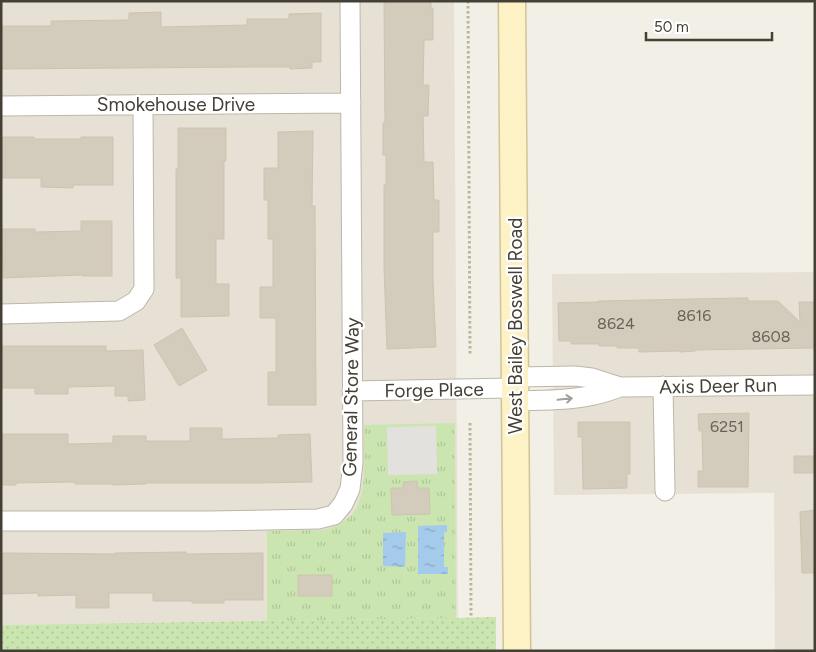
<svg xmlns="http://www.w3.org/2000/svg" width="816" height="652" font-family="Figtree,sans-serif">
<defs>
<pattern id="grass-dots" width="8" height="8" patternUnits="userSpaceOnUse" patternTransform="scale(1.25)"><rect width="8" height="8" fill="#cae5b0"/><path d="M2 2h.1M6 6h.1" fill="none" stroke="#afc698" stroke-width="1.8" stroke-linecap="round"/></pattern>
<pattern id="park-tufts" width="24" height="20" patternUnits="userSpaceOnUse" patternTransform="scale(1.25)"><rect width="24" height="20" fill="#cae5b0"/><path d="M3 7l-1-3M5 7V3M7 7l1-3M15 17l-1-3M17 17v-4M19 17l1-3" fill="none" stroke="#afc698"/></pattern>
<pattern id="water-ripples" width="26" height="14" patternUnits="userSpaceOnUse" patternTransform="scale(1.25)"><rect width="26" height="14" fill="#a4caec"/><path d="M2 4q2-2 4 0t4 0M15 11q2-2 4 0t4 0" fill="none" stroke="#87a5c0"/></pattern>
</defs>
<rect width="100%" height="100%" fill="#f2efe6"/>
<!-- residential -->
<path fill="#e6e1d4" d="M1,1H454L458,618L1,625Z
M815,272V651H775L774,493L554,495L552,274Z"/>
<!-- grass -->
<path fill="url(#grass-dots)" d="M496,617V651H1V625L456,618Z"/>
<!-- park -->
<path fill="url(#park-tufts)" d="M455,423L456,618L267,621V531L323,530C360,521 364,497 364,464C364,451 364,438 364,425Z"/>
<!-- parking -->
<path fill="#e3e1de" d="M436,426L437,474L388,475L387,427Z"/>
<!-- water -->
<path fill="url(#water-ripples)" d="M447,525V532H444V567H448V574H418V526Z
M406,532L405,567L383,566V533Z"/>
<!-- building -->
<path fill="#d3cbbc" stroke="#cdc4af" d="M384,1H431V8H433V40H424L423,85H429L428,116H423L424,162H433L434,200H439V232H433V281L436,347L387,349L384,267V185H386V155H383V123H385Z
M161,12V27L247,25V19H289V14L321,13V62H312V68L290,69V67H248L1,69V26H51V21L129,20V13Z
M178,128H226V161H224V239H216V284H229V316L181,317V278H176V169H178Z
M313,131L312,206H315L316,405H268V372H276V318H260V287H273V239H268V200H264V168H278V132Z
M2,137H34V139H81V137H113V185H73V188L41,187V178H2Z
M81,221H112V276H82V275L3,278L2,229H35V232L81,231Z
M740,298H748V301H778L800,322L799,302H815V348L695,350V351L680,352V351L639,352V348H617V346H599V344H571V341H559L558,303L598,302V301Z
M182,328L207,370L179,386L154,345Z
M1,346H106V351L143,350L145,400L128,401V396H115V386L68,387V394H35V388H1Z
M749,413L748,487H698V471H703L702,431H699L698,414Z
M578,422H630V474H627V488L583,489L582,437H578Z
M190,428H222V439L278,438V435L310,434L312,482L256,483H146V484L113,485V484H75V482L16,483V485H1V434H68V444L113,443V436H146V441H190Z
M794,456H815V473H794Z
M417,481L418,488H429L430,514L392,515L391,488H403V482Z
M815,510V573H802L800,512Z
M186,552V554L263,553V600H224V603H192V601H153V593H109V608H76V595L38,596V593L1,594V553L115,554V553Z
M298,575H332V596H298Z"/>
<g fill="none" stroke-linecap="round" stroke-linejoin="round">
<defs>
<path id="minor" d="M1,106L351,103
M1,314L119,311L136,301L144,289L143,105
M516,377L575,376L592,378L620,387
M663,386L665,491
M352,391L516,388
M516,401C542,400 568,401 594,395C603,393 612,390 620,387L815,385
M1,521H208L318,519L334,515L343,504L350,489L353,463L350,1"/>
<path id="secondary" d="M512,1L517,651"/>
</defs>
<!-- minor casing -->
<use href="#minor" stroke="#bdb7a9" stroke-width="21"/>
<!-- secondary casing -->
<use href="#secondary" stroke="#d0c498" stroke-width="29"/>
<!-- path -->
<path stroke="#beb49b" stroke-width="3" stroke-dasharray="2.5 2.5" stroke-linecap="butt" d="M468,1L470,354
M470,423L471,616"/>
<!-- minor -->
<use href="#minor" stroke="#fff" stroke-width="19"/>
<!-- secondary -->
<use href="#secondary" stroke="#fcf2c6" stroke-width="26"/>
</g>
<!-- one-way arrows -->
<defs><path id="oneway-shaft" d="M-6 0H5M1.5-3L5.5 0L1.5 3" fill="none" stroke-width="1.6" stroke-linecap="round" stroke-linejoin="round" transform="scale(1.25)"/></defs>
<use stroke="#a2a09a" href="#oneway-shaft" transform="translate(565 399) rotate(-6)"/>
<g text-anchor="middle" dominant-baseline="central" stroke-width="4.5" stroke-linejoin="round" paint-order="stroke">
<!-- number labels -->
<g font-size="16" fill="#686358">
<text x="694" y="315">8616</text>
<text x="616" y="323">8624</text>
<text x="771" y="336">8608</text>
<text x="727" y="426">6251</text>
</g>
<!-- street labels -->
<g font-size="19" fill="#444036" stroke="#fff">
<text x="176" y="104">Smokehouse Drive</text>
<text transform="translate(515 326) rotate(-90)">West Bailey Boswell Road</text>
<text transform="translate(718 386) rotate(-1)">Axis Deer Run</text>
<text transform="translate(434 390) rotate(-1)">Forge Place</text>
<text transform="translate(351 397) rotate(-89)">General Store Way</text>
</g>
</g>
<!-- border -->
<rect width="816" height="652" fill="none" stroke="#444036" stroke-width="5"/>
<!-- scale -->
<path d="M646 32v8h126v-8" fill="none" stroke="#444036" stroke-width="2.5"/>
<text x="654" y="32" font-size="15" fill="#444036" stroke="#ffffff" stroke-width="4" paint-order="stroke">50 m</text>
</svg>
